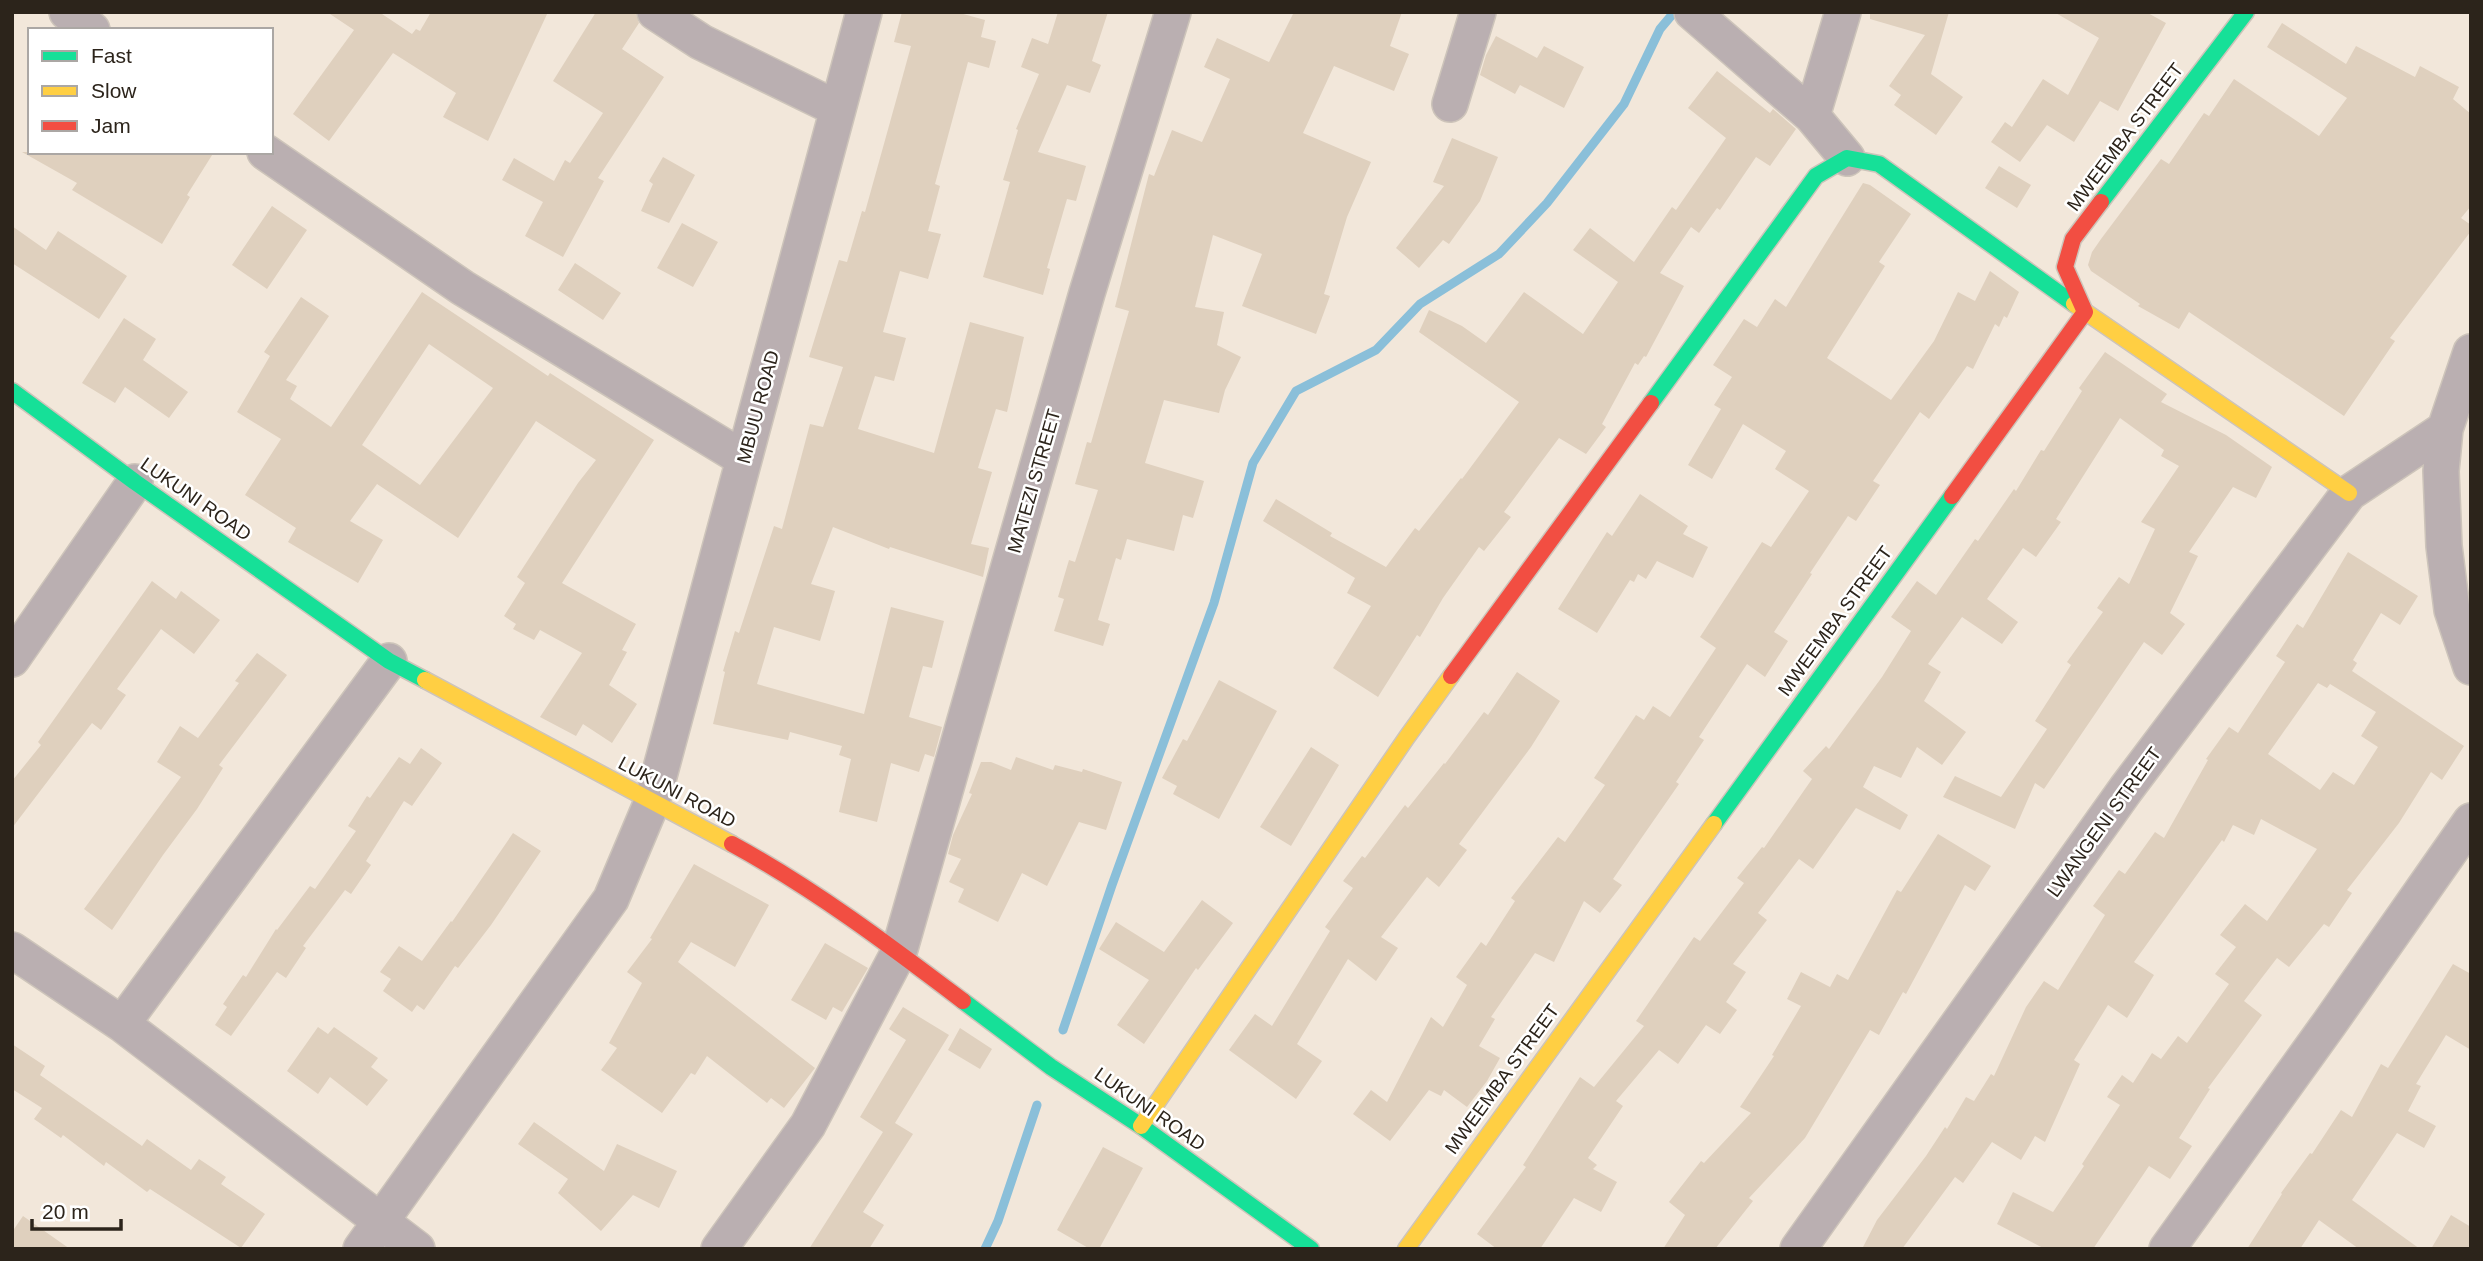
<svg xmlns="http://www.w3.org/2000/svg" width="2483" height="1261" font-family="Helvetica,sans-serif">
<rect width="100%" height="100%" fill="#f2e7da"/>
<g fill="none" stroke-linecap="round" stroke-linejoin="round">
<!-- stream -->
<path stroke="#8abfd9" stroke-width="9" d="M1063,1030L1112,885L1214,603L1253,463L1296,391L1376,350L1420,304L1499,254L1547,203L1624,104L1660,29L1671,16
M985,1249L998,1221L1037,1105"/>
</g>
<!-- building -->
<path fill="#dfd0be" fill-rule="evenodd" d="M327,12H379L412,34L416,29L420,31L431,12H548L488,141L443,117L456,93L393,53L329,141L293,114L354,30Z
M596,12H635L639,23L622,49L664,77L598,178L604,181L563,257L525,236L543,202L502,180L514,158L554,181L565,160L570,163L603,113L553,81Z
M902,12H956L985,20L981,37L996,41L989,68L968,62L935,184L940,186L928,231L941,234L928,279L900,271L883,332L906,338L894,381L875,376L858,429L934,453L970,322L1024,337L1007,412L996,409L978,468L992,472L971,544L989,548L983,577L890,547L889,549L833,527L811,584L835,591L820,641L774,627L757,684L864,714L891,607L944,621L932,668L923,666L909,717L942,727L934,757L925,754L919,772L891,763L877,822L839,812L851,759L839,755L842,746L790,732L788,740L713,724L725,672L723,671L735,631L739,633L774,526L782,529L810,424L823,427L843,367L809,357L839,260L847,262L862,211L865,212L897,97L911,46L894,42Z
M1058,12H1108L1092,61L1101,65L1090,93L1067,85L1038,152L1086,166L1076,201L1067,199L1047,268L1050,269L1043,295L983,277L1010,182L1003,180L1018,130L1016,129L1039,74L1021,67L1032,38L1048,44Z
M1294,12H1402L1390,46L1409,54L1394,91L1334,66L1303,133L1371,162L1347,217L1324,294L1330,296L1316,334L1242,306L1262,254L1213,235L1195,307L1224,312L1217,345L1241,357L1225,390L1219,413L1164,400L1145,463L1204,481L1193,518L1183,515L1174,551L1127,539L1121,560L1116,558L1098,620L1110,624L1103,646L1054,631L1064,599L1058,597L1069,560L1075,562L1098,490L1075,484L1087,442L1091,443L1129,311L1115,307L1149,174L1154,176L1172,130L1202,142L1230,79L1204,67L1217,38L1269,62Z
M1870,12H1949L1931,74L1963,97L1936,135L1894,105L1901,95L1889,86L1925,35L1870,19Z
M2054,12H2146L2166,23L2118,111L2100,101L2074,142L2047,125L2020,162L1991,142L2005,122L2012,127L2043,79L2068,95L2099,38Z
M2282,23L2346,64L2356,46L2415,77L2420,66L2459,87L2453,99L2471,114V206L2461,218L2471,225V231L2390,338L2395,341L2344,416L2189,312L2179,329L2138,306L2140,304L2091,271L2088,265L2092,252L2101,239L2161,159L2169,164L2204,113L2209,116L2234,79L2319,136L2347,98L2267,47Z
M1496,36L1537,58L1544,46L1584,67L1564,108L1520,85L1515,94L1480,75L1486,55Z
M1717,71L1770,113L1773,109L1796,129L1770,166L1756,157L1720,210L1717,208L1699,233L1691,227L1660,273L1684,286L1646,357L1644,356L1638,365L1635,363L1602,424L1606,427L1586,454L1559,438L1504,512L1511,517L1484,551L1479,547L1443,598L1420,637L1417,635L1378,697L1333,668L1371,606L1347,593L1355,578L1263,521L1276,499L1332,533L1330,536L1386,567L1415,528L1419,531L1461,478L1462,479L1519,402L1419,332L1429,310L1462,326L1486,343L1524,292L1583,334L1618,282L1573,250L1590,228L1634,262L1672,207L1676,210L1726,138L1688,108Z
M1452,138L1498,157L1480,201L1449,244L1443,240L1419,268L1396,248L1444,186L1433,182Z
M22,152H214L187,195L190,197L162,244L72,190L77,183Z
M663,157L695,175L669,223L641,211L653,184L649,181Z
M1999,166L2031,185L2017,208L1985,188Z
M1863,183L1870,185L1911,214L1879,262L1885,266L1827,358L1891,400L1934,341L1958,292L1975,301L1990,271L2019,292L2007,318L2004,316L1999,327L1995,324L1973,369L1967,366L1929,419L1920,412L1873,481L1880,485L1856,521L1848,516L1810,573L1812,574L1774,632L1788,641L1765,677L1747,664L1699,737L1704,740L1676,782L1679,784L1613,879L1622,885L1600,913L1584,901L1554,962L1535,953L1491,1017L1495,1019L1479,1046L1500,1058L1487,1081L1467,1107L1444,1090L1441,1096L1429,1090L1390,1141L1353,1114L1371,1090L1387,1102L1431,1017L1443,1027L1467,985L1456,977L1481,942L1486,946L1515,901L1511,898L1558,837L1565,842L1605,785L1594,778L1636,715L1644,720L1653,706L1670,717L1716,648L1700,637L1762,542L1771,547L1809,491L1775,469L1786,451L1743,424L1712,479L1688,465L1721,409L1714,405L1732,377L1713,365L1744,319L1757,327L1775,299L1786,307Z
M272,206L307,230L267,289L232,265Z
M682,223L718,242L693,287L657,268Z
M12,226L46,250L58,231L127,276L99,319L12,263Z
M575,263L621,293L603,320L558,290Z
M422,292L548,376L550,373L654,440L562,583L636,624L622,650L627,652L609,685L637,704L612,743L583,724L576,736L540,717L582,653L540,630L534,640L513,629L516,624L504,616L525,583L517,577L578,483L596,460L536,421L458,538L377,484L350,521L383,540L358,583L288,542L296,528L245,495L281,439L237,412L270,356L264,352L301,297L329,316L286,380L297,386L290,399L331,427ZM429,344L493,388L420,485L362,445Z
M124,318L156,339L143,360L188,392L169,418L125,387L115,403L82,383Z
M2105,352L2167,394L2161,402L2226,435L2272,467L2256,498L2233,487L2189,552L2198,556L2170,613L2185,624L2162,655L2144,642L2044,789L2035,783L2015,829L1943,797L1955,776L2001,797L2047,729L2035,721L2071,665L2067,662L2103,612L2097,608L2119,577L2129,584L2155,529L2141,522L2179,466L2161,456L2164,450L2120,418L2056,519L2061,522L2036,557L2023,548L1987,599L2018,622L2002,644L1962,617L1928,664L1941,672L1924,701L1966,732L1942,765L1917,747L1901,778L1874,766L1863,787L1908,815L1900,830L1856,808L1813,869L1799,859L1758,913L1767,920L1733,964L1746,972L1726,1002L1737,1010L1720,1034L1706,1025L1678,1064L1659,1050L1616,1101L1623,1106L1588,1158L1597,1165L1593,1169L1617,1182L1601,1212L1574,1198L1540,1249H1497L1477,1234L1526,1167L1523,1165L1580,1077L1594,1087L1644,1026L1636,1021L1694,937L1700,941L1744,883L1737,878L1762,847L1764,848L1812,779L1803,771L1826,746L1829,749L1882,677L1911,631L1891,617L1917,581L1936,595L1975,539L1978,541L2014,489L2016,491L2041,450L2044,451L2082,391L2079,388Z
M1640,494L1688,526L1683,534L1708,547L1693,578L1657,561L1646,579L1638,574L1634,582L1630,580L1597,633L1558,609L1607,532L1612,536Z
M2348,552L2418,596L2400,625L2381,613L2353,660L2357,663L2352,671L2464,746L2442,780L2431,772L2399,823L2347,890L2352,893L2329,927L2324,924L2289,967L2277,958L2244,1001L2262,1015L2208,1088L2210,1089L2179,1138L2192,1146L2170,1179L2149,1166L2093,1249H2045L1997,1224L2013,1192L2053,1212L2084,1166L2082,1164L2120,1105L2107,1097L2122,1075L2133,1083L2152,1053L2161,1059L2178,1036L2187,1043L2229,984L2215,974L2236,947L2220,935L2245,904L2267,921L2317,849L2261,819L2254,835L2233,825L2224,842L2222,840L2134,962L2154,975L2127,1018L2108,1005L2074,1060L2080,1064L2045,1142L2035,1136L2021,1160L1992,1142L1963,1183L1955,1177L1902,1249H1862L1877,1220L1926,1156L1945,1127L1947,1129L1966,1097L1974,1101L1991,1074L1994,1076L2026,1007L2044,981L2058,990L2105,915L2093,906L2119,870L2125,874L2155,832L2164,838L2208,760L2206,759L2229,727L2238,733L2285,662L2276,656L2297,624L2303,628ZM2318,683L2327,688L2330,684L2376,712L2361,736L2378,747L2354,785L2333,772L2320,790L2268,754Z
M152,581L176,599L181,591L220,620L194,654L161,629L117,689L126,695L101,730L92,723L12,828V781L41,745L38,742Z
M257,653L287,675L219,765L223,768L197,809L163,855L112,930L84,909L181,777L157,762L180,726L198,738L239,683L235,681Z
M1517,672L1560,701L1531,747L1459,844L1467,850L1439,887L1427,877L1381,937L1398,948L1376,981L1348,959L1297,1044L1322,1061L1296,1099L1229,1050L1255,1014L1272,1026L1330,931L1325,927L1353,888L1343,881L1362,856L1365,858L1405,805L1408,808L1444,763L1445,764L1484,712L1488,715Z
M1219,680L1277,711L1219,819L1173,794L1177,786L1162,778L1183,739L1187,741Z
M1311,747L1339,765L1291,846L1260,827Z
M421,748L442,763L412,806L404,801L366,861L371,865L351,894L345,890L303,946L306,948L286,978L277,972L231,1036L215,1025L227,1007L223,1004L243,975L246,977L276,929L277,930L310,886L315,889L356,831L348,826L367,796L370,798L399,757L410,764Z
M1016,757L1053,770L1055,765L1082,772L1083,769L1122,782L1106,830L1079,822L1047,886L1022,873L998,922L958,902L964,889L949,882L961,859L948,854L953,835L972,794L969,793L981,762H991L1011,770Z
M513,833L541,851L491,925L458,968L455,966L424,1010L417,1005L412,1012L383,991L391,979L380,972L399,946L422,961L451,921L452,922Z
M1938,834L1991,866L1975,891L1965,885L1906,994L1903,992L1879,1035L1870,1030L1805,1138L1749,1198L1753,1201L1715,1249H1663L1685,1215L1669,1202L1701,1161L1704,1163L1751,1113L1740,1107L1774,1056L1772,1055L1801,1006L1787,999L1801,972L1830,987L1837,974L1848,980L1897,890L1901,892Z
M694,864L769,905L735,967L691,942L678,962L815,1068L784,1108L771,1098L767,1103L707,1056L695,1075L691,1073L662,1113L601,1070L617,1048L609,1043L642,983L627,972L652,939L650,938Z
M1202,900L1233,923L1198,970L1196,968L1144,1044L1117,1025L1149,980L1099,949L1116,922L1164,952Z
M825,943L868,968L842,1012L833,1007L826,1020L791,1000Z
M2453,964L2471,974V1050L2446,1035L2416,1084L2421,1086L2408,1111L2436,1126L2424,1148L2397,1133L2352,1200L2420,1249H2359L2319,1220L2300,1249H2247L2282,1194L2281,1193L2310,1153L2312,1154L2341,1110L2352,1117L2381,1064L2388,1068Z
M903,1007L949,1035L895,1123L913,1134L863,1212L884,1225L869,1249H809L883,1132L860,1117L906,1040L889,1029Z
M318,1027L328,1034L334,1027L378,1058L371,1067L388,1080L367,1106L330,1077L318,1094L287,1071Z
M960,1028L992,1049L980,1069L948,1050Z
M12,1044L45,1066L40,1075L142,1146L147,1139L191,1170L199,1159L226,1177L221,1184L265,1214L241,1248L150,1189L147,1192L106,1162L104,1166L63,1135L61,1138L34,1119L42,1108L12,1089Z
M534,1122L604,1171L617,1144L677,1171L659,1208L633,1195L601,1231L558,1193L568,1179L518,1144Z
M1103,1147L1143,1168L1099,1249H1090L1057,1230Z
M2451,1215L2471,1227V1249H2431Z
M23,1216L70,1249H12V1232Z"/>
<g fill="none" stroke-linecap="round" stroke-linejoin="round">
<defs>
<path id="street" d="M67,12L92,30
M655,12L701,42L838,109
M1692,12L1812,116L1847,158
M1450,104L1478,12
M1812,116L1843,12
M265,152L463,288L744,459
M2471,352L2445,429L2441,471L2444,546L2452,610L2471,667
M12,659L135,482
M12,950L122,1024L417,1249
M122,1024L389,661
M361,1249L611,899L652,802L864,12
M719,1249L808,1125L899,952L1087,293L1173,12
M1798,1249L2126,789L2349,493L2445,429
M2167,1249L2329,1024L2471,821"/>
<path id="fast" d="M2101,202L2246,12
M12,391L135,482L389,661L425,680
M1651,403L1816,176L1847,158L1879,164L2074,304
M1714,824L1952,496
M963,1001L1051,1067L1141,1126L1311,1249"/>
<path id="slow" d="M2074,304L2349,493
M425,680L732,844
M1141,1126L1407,737L1451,676
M1406,1249L1714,824"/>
<path id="jam" d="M1952,496L2085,312L2065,267L2073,239L2101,202
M1451,676L1651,403
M732,844C813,888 889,945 963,1001"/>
</defs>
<!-- street casing -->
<use href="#street" stroke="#cdc4ba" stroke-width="38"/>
<!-- fast casing -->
<use href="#fast" stroke="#cdc4ba" stroke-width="19"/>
<!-- slow casing -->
<use href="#slow" stroke="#cdc4ba" stroke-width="19"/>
<!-- jam casing -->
<use href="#jam" stroke="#cdc4ba" stroke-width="19"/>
<!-- street -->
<use href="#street" stroke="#baafb1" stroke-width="35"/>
<!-- fast -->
<use href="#fast" stroke="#16e098" stroke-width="16"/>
<!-- slow -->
<use href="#slow" stroke="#ffcf43" stroke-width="16"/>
<!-- jam -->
<use href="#jam" stroke="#f24e42" stroke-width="16"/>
</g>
<g text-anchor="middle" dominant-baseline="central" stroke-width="5" stroke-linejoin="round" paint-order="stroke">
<!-- street labels -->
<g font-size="19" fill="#2c241b" stroke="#fff">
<text transform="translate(2125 137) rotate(-53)">MWEEMBA STREET</text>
<text transform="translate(758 407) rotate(-75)">MBUU ROAD</text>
<text transform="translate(1034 481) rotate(-74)">MATEZI STREET</text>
<text transform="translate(196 499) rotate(35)">LUKUNI ROAD</text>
<text transform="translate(1835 621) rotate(-54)">MWEEMBA STREET</text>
<text transform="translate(677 792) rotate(28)">LUKUNI ROAD</text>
<text transform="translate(2104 822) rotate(-54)">LWANGENI STREET</text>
<text transform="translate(1502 1079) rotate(-54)">MWEEMBA STREET</text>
<text transform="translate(1150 1109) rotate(35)">LUKUNI ROAD</text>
</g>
</g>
<!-- border -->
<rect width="2483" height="1261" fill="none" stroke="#2c241b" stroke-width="28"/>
<!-- legend -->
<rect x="28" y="28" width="245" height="126" fill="#ffffff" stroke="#aba7a4" stroke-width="2"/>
<rect x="42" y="51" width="35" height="10" fill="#16e098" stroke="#aba7a4" stroke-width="2"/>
<text x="91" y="63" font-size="21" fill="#2c241b">Fast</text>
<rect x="42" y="86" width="35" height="10" fill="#ffcf43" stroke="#aba7a4" stroke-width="2"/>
<text x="91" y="98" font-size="21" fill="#2c241b">Slow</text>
<rect x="42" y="121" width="35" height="10" fill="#f24e42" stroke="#aba7a4" stroke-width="2"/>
<text x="91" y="133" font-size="21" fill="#2c241b">Jam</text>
<!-- scale -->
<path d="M32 1219v10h89v-10" fill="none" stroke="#2c241b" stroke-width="3.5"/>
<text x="42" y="1219" font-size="21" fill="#2c241b" stroke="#ffffff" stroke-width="5" paint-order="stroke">20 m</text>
</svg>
